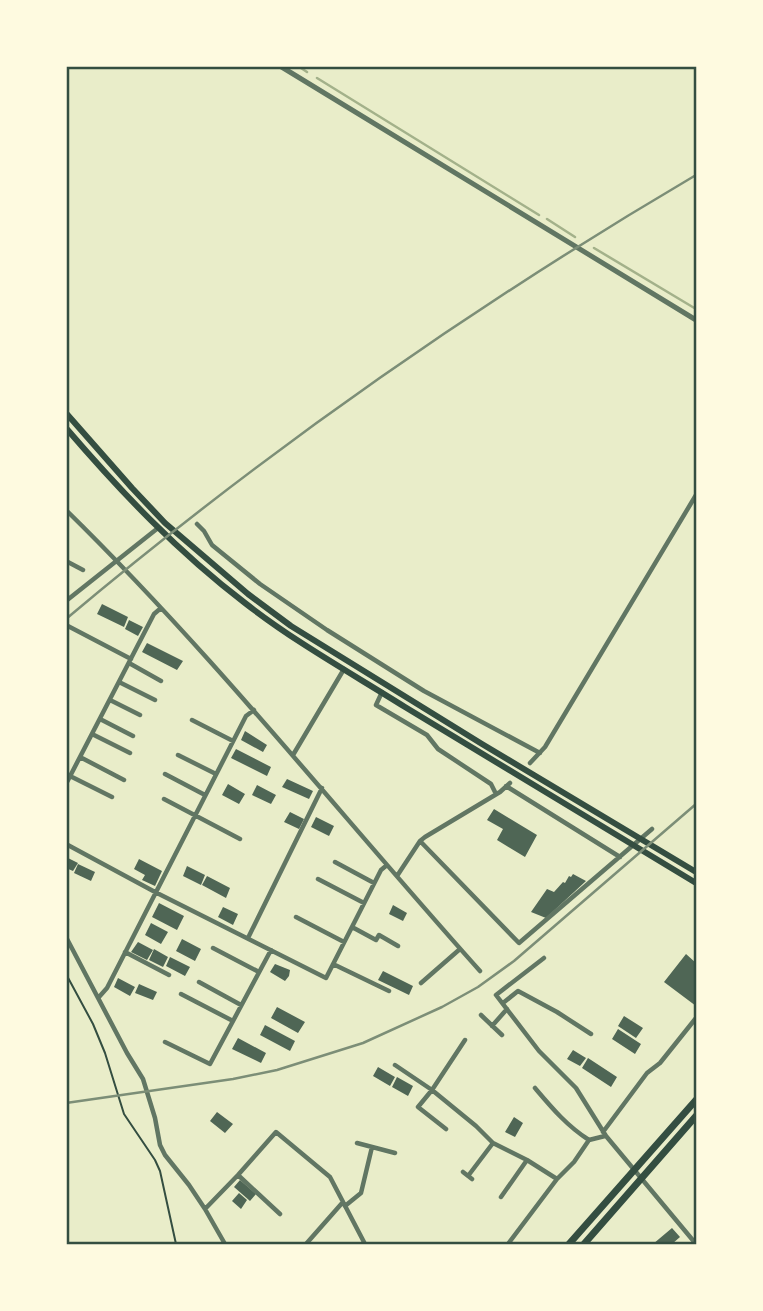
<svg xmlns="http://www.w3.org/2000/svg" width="763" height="1311" font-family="'Work Sans',sans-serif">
<rect width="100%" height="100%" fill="#e9edc9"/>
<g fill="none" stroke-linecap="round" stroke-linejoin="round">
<!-- stream -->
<path stroke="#a3b18a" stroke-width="2.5" d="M298,66L307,72
M317,78L539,215
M547,219L575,237
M594,248L696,309"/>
</g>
<!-- building -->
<path fill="#4f6655" d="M102,604L128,617L124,627L97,614Z
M129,620L143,627L138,636L125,629Z
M147,643L183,661L177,670L142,652Z
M245,731L267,745L263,752L241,740Z
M236,749L271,767L267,776L231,758Z
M287,779L313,791L309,799L282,787Z
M228,784L245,794L239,804L222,795Z
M257,785L276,795L271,804L252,795Z
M494,809L537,835L525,857L497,840L503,829L487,820Z
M290,812L304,819L299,829L284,822Z
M316,817L334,826L329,836L311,827Z
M66,857L78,863L73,871L66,868Z
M139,859L162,871L155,886L142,880L145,875L134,869Z
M78,864L95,872L91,881L74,873Z
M187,866L205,875L201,885L183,876Z
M573,874L586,881L546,918L531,912L547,889L554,892L563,882L565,883L569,876L571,877Z
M207,876L230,888L226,898L202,885Z
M159,903L184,916L177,930L152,917Z
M393,905L407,913L403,921L389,914Z
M223,907L238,914L233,925L218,917Z
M151,923L168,932L161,944L145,935Z
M182,939L201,949L195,961L176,951Z
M138,942L153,950L147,960L131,952Z
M154,949L168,957L163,967L149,960Z
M686,954L696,963V1006L664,982Z
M170,957L190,967L185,976L166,966Z
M275,964L290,970L289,976L285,981L270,972Z
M383,971L413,986L409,995L378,980Z
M118,978L135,987L130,996L114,987Z
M139,984L157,992L153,1000L135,993Z
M277,1007L305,1022L298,1033L271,1018Z
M624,1016L643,1028L636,1038L618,1026Z
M265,1025L295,1041L290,1051L260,1035Z
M618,1029L641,1044L635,1054L612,1039Z
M238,1038L266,1053L261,1063L232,1049Z
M573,1050L586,1058L580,1066L567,1059Z
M588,1058L617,1077L611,1087L582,1068Z
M378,1067L395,1077L390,1086L373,1076Z
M397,1077L413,1086L408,1096L392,1087Z
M217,1112L233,1124L225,1133L210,1121Z
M514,1117L523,1123L515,1137L505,1132Z
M240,1180L256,1194L250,1201L234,1187Z
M239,1193L247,1200L241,1209L232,1201Z
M672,1228L680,1237L672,1244H653Z"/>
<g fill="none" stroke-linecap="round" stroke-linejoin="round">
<!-- path -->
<path stroke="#344e41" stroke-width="2" d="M66,974L93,1024L105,1053L124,1114L155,1160L160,1171L176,1244"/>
<!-- minor -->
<path stroke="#617663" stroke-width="4.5" d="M66,510C214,655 342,817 480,971
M197,524L204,531L212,545L260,584L327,630L424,691L540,753
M66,561L83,570
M66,601L158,528
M66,625L131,659
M129,663L161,681
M119,682L155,700
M382,692L376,705L427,735L438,749L491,784L496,794
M110,700L140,715
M100,719L133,736
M192,720L233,741
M92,734L130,753
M178,755L216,774
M293,755L344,669
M80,757L124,780
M530,763L545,747L696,495
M165,774L205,795
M70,776L112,797
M66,784L154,614L161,608
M506,786L620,857
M164,799L240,839
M420,841L519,943L652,829
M66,844L155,892L326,978L381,870L387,865
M335,862L374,883
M397,876L420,841L425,837L500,792L510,783
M318,879L364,903
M296,917L344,942
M352,927L376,940L379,935L398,946
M66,937L127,1053L143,1079L155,1118L160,1145L165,1155L189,1185L205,1209L225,1244
M248,938L322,788
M213,948L259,972
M125,952L169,975
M544,958L496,995L539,1051L576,1088L606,1136L696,1244
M333,964L389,991
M199,982L241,1005
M421,983L460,949
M181,994L233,1021
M99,997L107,988L246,716L254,710
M503,1003L518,991L557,1012L591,1034
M481,1015L502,1035
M492,1026L507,1009
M165,1042L210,1064L271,950
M395,1065L432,1090L476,1126L493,1143L527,1160L557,1179
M535,1088C552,1108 567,1126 589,1140
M446,1129L418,1107L432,1090L465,1040
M603,1132L647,1073L660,1063L696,1018
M357,1143L395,1153
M463,1172L472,1179
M238,1175L280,1214
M468,1176L493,1143
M501,1197L527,1160
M345,1206L361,1193L372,1147
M205,1209L238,1175L276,1132L330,1177L365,1244
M306,1244L343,1202
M508,1244L557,1179L574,1162L589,1140L605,1136"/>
<!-- tertiary -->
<path stroke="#617663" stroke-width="5" d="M280,66L696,320"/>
<!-- secondary -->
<path stroke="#344e41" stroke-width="6" d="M66,413L132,488L165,523L248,594L291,626L482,744L696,872
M66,428C121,492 178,552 245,603C295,642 351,673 405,707C502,766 599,824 696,883"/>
<!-- primary -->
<path stroke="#344e41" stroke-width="7" d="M569,1244L696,1100
M584,1244L696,1116"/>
<!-- rail -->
<path stroke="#7c8e77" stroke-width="2.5" d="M66,619C263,453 475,305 696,175
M66,1103L233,1079L277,1070L363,1043L442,1007L478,987L514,961L696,804"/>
</g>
<!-- border -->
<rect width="763" height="1311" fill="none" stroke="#fefae0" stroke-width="136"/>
<rect x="68" y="68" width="627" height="1175" fill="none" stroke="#344e41" stroke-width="2.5"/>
</svg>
